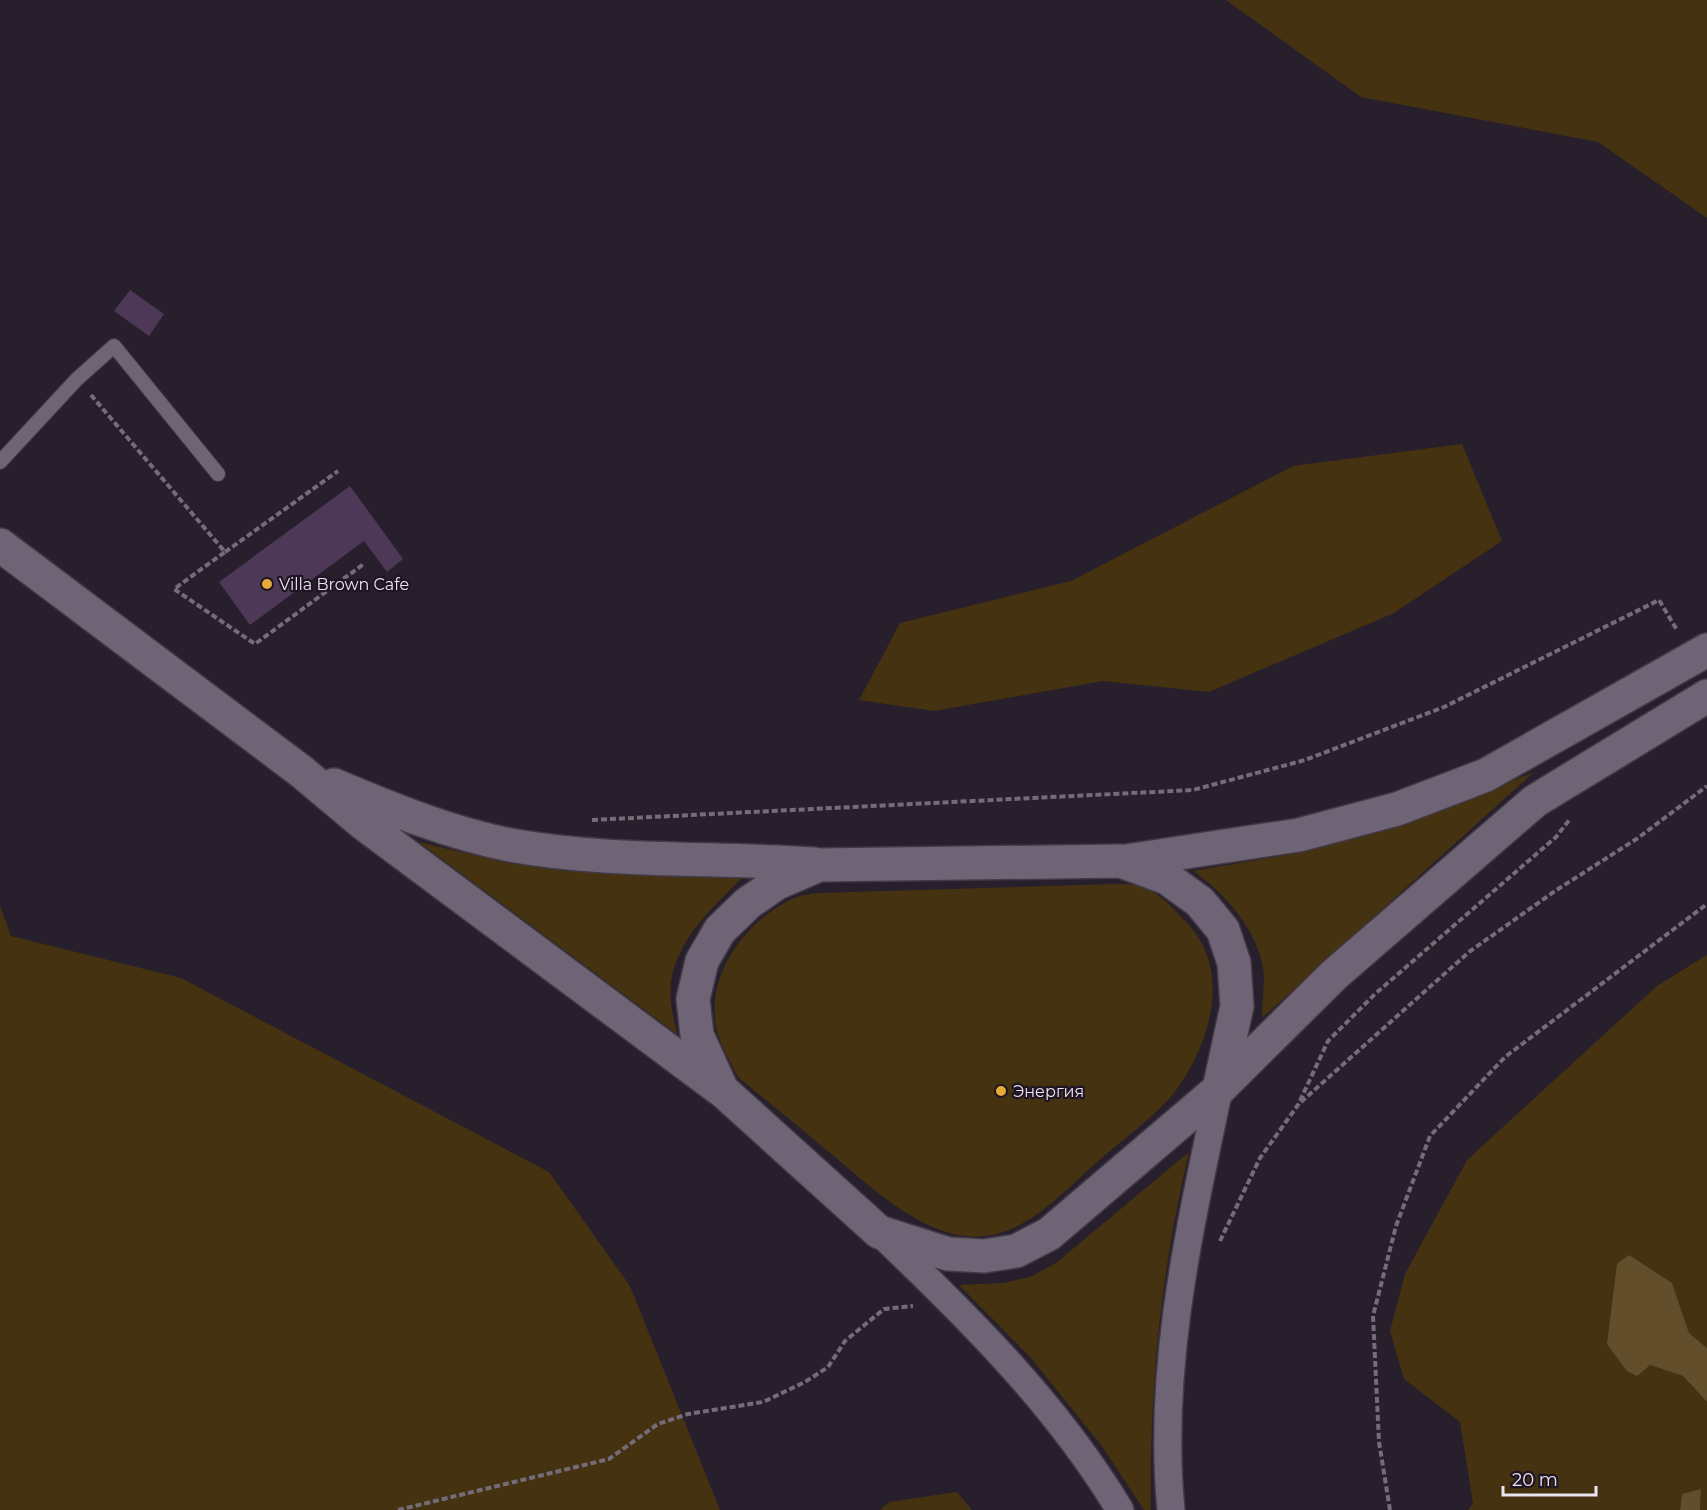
<svg xmlns="http://www.w3.org/2000/svg" width="1707" height="1510" font-family="Montserrat,sans-serif">
<rect width="100%" height="100%" fill="#281f2d"/>
<!-- green -->
<path fill="#443210" d="M1226,0H1707V218L1598,142L1361,97Z
M1462,444L1502,541L1394,613L1209,692L1103,681L934,711L859,700L900,623L1071,581L1293,466Z
M1534,772L1262,1018C1262,1004 1264,990 1264,976C1262,935 1225,893 1193,871L1303,852L1402,824Z
M419,842L507,863L614,874L742,878C709,911 665,950 671,1002C672,1013 675,1024 677,1034Z
M1114,884C1122,885 1133,883 1141,886C1158,891 1175,910 1187,923C1233,971 1210,1046 1174,1093C1158,1114 1118,1143 1096,1163C1060,1195 1020,1242 966,1236C917,1232 865,1182 829,1152C799,1127 768,1102 738,1077C730,1061 719,1044 716,1026C706,974 746,921 792,899C800,895 811,894 819,893Z
M0,906L11,936L181,978L549,1172L630,1286L720,1510H0Z
M1707,955V1348L1689,1333L1672,1283L1650,1365L1683,1376L1707,1402V1510H1700L1701,1490L1682,1494L1680,1510H1468L1473,1503L1460,1422L1404,1379L1390,1331L1405,1274L1467,1160L1657,986Z
M1189,1152C1161,1270 1149,1389 1151,1510H1144L1101,1445L1031,1358L959,1285L1003,1283L1030,1277L1056,1263Z
M957,1492L972,1510H880L889,1502Z"/>
<!-- water -->
<path fill="#634e2b" d="M1629,1255L1672,1283L1689,1333L1707,1348V1402L1683,1376L1650,1365L1637,1376L1627,1371L1607,1344L1617,1264Z
M1701,1489L1700,1510H1680L1682,1494Z"/>
<!-- building -->
<path fill="#4d3858" d="M130,290L164,314L149,336L114,311Z
M350,486L403,559L387,572L364,541L250,625L219,582Z"/>
<g fill="none" stroke-linecap="round" stroke-linejoin="round">
<defs>
<path id="service" d="M0,462L77,379L114,346L218,474"/>
<path id="minor" d="M880,1233C969,1318 1056,1404 1120,1510
M1171,1510C1157,1368 1190,1227 1219,1089"/>
<path id="tertiary" d="M0,545L302,772L364,824L720,1089
M334,785C391,809 449,833 510,845C610,863 713,857 814,864
M1121,861L1167,878L1200,902L1223,930L1234,963L1237,1006L1219,1089L1049,1234L1016,1251L984,1256L948,1254L879,1232L722,1090L697,1035L693,999L702,961L720,930L748,903L777,883L819,865Z
M1126,861L1299,835L1397,809L1486,775L1707,650
M1219,1089L1334,975L1535,801L1707,696"/>
</defs>
<!-- service casing -->
<use href="#service" stroke="#413945" stroke-width="16"/>
<!-- minor casing -->
<use href="#minor" stroke="#413945" stroke-width="30"/>
<!-- tertiary casing -->
<use href="#tertiary" stroke="#413945" stroke-width="36"/>
<!-- path -->
<path stroke="#746c78" stroke-width="4" stroke-dasharray="6 3" stroke-linecap="butt" d="M91,395L225,552L174,589L255,644L365,563
M225,552L338,471
M592,820L1193,790L1305,760L1444,707L1659,600L1677,630
M1301,1102L1469,952L1555,891L1638,838L1707,786
M1220,1241L1260,1158L1298,1105L1328,1041L1375,994L1556,837L1570,819
M398,1510L609,1459L658,1424L688,1414L763,1402L805,1382L828,1367L845,1341L884,1309L913,1306
M1390,1510L1379,1442L1373,1316L1396,1226L1430,1136L1505,1057L1707,904"/>
<!-- service -->
<use href="#service" stroke="#6f6476" stroke-width="14"/>
<!-- minor -->
<use href="#minor" stroke="#6f6476" stroke-width="27"/>
<!-- tertiary -->
<use href="#tertiary" stroke="#6f6476" stroke-width="33"/>
</g>
<!-- markers -->
<g fill="#e7ac37" stroke="#1f1524" stroke-width="2">
<circle cx="267" cy="584" r="6"/>
<circle cx="1001" cy="1091" r="6"/>
</g>
<g text-anchor="middle" dominant-baseline="central" stroke-width="4.5" stroke-linejoin="round" paint-order="stroke">
<!-- poi labels -->
<g font-size="16" fill="#ebe5ef" stroke="#1f1524" text-anchor="start">
<text x="279" y="584">Villa Brown Cafe</text>
<text x="1013" y="1091">Энергия</text>
</g>
</g>
<!-- scale -->
<path d="M1503 1486v9h93v-9" fill="none" stroke="#ebe5ef" stroke-width="3"/>
<text x="1512" y="1486" font-size="18" fill="#ebe5ef" stroke="#1f1524" stroke-width="4.5" paint-order="stroke">20 m</text>
</svg>
